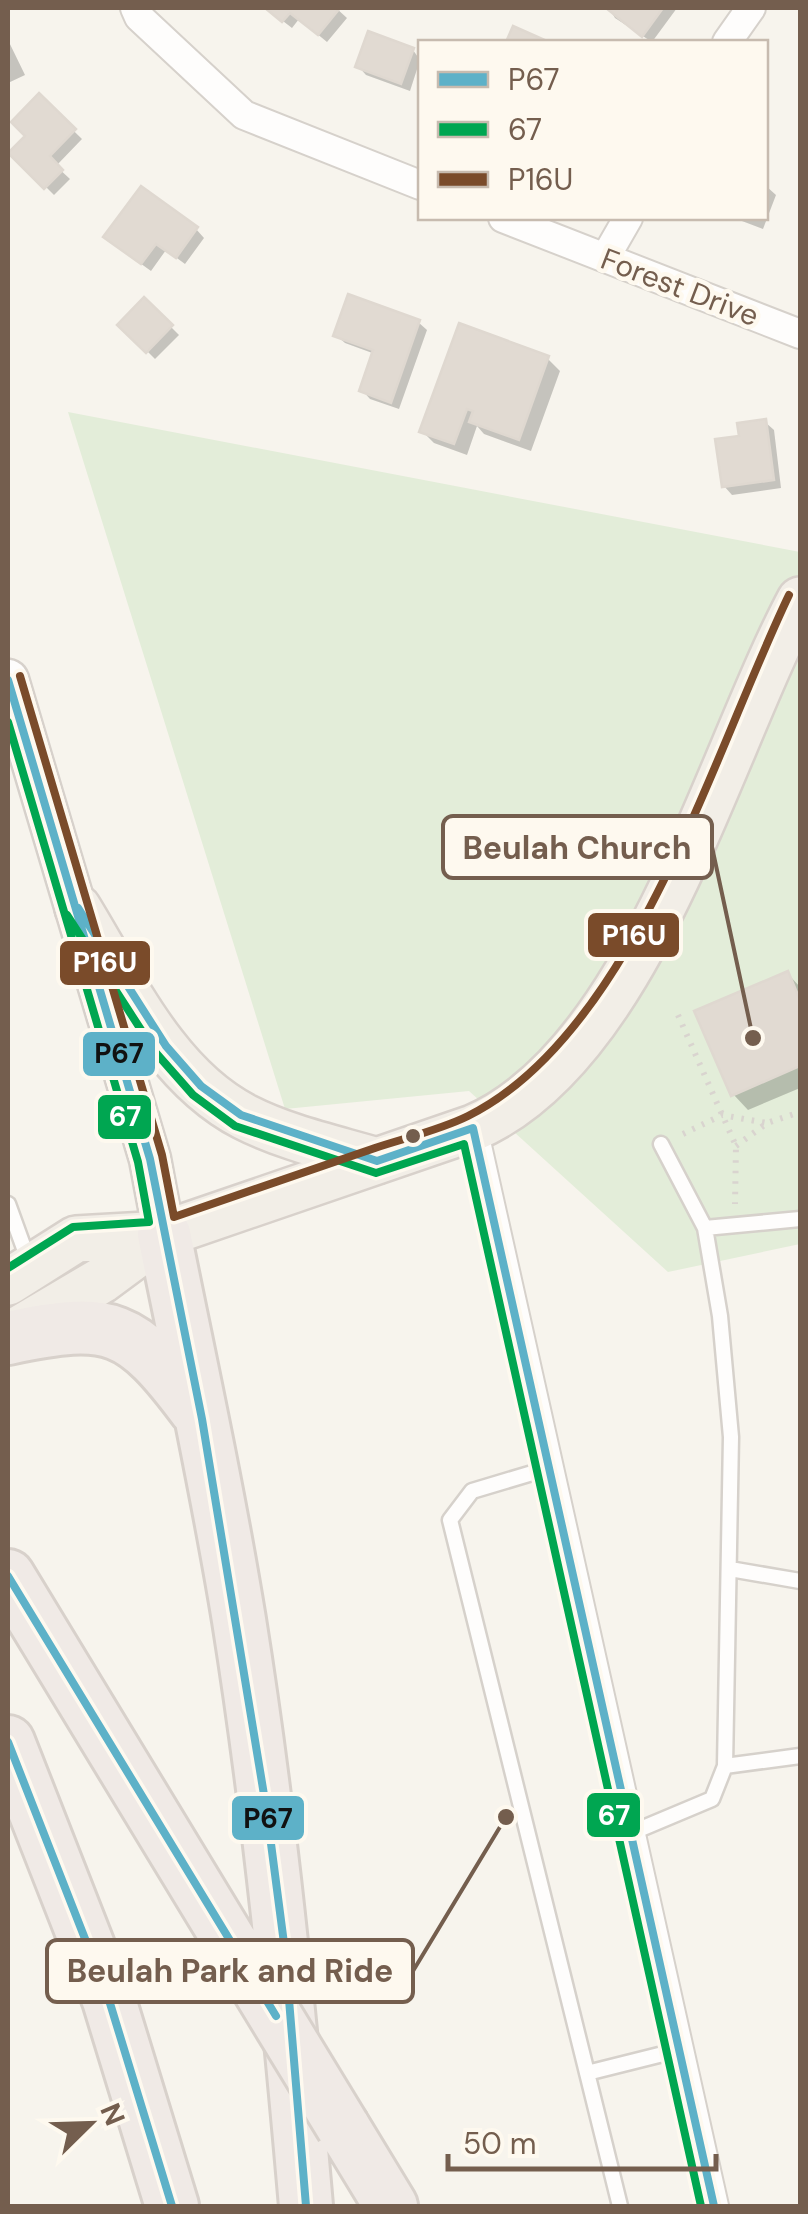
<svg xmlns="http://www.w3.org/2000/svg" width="808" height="2214" font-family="'DM Sans',sans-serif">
<rect width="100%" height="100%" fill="#f7f4ed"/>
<!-- green -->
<path fill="#e3edd9" d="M68,412L800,552V1244L668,1272L469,1091L285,1109Z"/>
<!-- shadow -->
<path fill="#0003" d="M266,8H336L347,18L327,42L299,19L292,28Z
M609,8H677L652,42L615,18Z
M8,40L25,75L8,83Z
M413,50L420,60L410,91L366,75L358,66Z
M39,97L82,139L56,166L70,179L54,195L12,153L29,136Z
M766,186L776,195L763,229L734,218H766Z
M196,229L204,238L185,264L166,250L151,271L115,245Z
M144,300L179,335L155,359L120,324Z
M418,322L427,330L399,409L370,399L362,390L375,354L345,343L336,335Z
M548,359L560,371L531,451L484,434L477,426L467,455L434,443L422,431Z
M765,422L774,430L781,488L732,495L724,486L741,438Z
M788,974L800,987V1088L748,1110L733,1094Z"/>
<!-- building -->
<path fill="#e1dad2" stroke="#dfd8d0" stroke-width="2.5" d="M265,8H340L318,35L290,13L282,22Z
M606,8H663L642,37Z
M513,26L549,42H506Z
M368,31L414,48L401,84L355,67Z
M39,93L76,129L50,156L63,170L44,189L8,153L25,136L11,122Z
M141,186L198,227L176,258L156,244L141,264L103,237Z
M348,294L420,320L391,403L359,391L373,350L333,336Z
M144,297L173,325L146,353L117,325Z
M459,323L549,356L519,440L469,422L473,411L467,409L454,444L419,432Z
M766,419L774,480L722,487L715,439L739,436L737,423Z
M788,971L800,1000V1066L731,1096L694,1011Z"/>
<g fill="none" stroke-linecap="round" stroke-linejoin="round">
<defs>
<path id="service" d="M8,1204L29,1262
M705,1228L800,1219
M549,1468L472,1491L450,1520L620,2206
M730,1569L800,1581
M725,1766L800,1756
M631,1833L712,1799L725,1766L731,1437L720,1316L705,1228L661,1144
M587,2073L679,2050"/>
<path id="minor" d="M135,8L139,17L244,115L420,185
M727,42L751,8
M503,218L800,334
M605,258L628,218
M473,1128L714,2206"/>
<path id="secondary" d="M8,680L150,1159L164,1234"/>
<path id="primary" d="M78,908C123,981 165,1076 245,1117C286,1138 333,1148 377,1161
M8,1282L76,1239L164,1234L473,1128C640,1057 718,754 800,600
M11,1334L102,1280L164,1234"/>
<path id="motorway" d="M164,1234C190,1363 218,1491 239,1620C270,1815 289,2010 306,2206
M8,1338C111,1316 132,1324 196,1410
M8,1576L237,1953
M8,1742L109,2000L172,2206
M343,2127L391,2206"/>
</defs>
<!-- service casing -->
<use href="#service" stroke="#d6d1cb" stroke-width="19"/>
<!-- minor casing -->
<use href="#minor" stroke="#d6d1cb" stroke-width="32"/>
<!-- secondary casing -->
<use href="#secondary" stroke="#d7d1cb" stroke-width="45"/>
<!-- primary casing -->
<use href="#primary" stroke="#d8d1cb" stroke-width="50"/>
<!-- motorway casing -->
<use href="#motorway" stroke="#d8d1cb" stroke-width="58"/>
<!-- path -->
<path stroke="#d9d4cf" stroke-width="6" stroke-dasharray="2.5 8" stroke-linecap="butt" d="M678,1015L736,1146L735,1204
M683,1134L722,1115L767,1123
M736,1146L767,1123L800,1112"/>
<!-- service -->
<use href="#service" stroke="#fefdfc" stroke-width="14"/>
<!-- minor -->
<use href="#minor" stroke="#fefdfc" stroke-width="28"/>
<!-- secondary -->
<use href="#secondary" stroke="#fefdfc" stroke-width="40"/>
<!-- primary -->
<use href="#primary" stroke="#f2eee7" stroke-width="45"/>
<!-- motorway -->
<use href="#motorway" stroke="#f0eae6" stroke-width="52"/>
<defs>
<path id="motorway-bridge" d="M237,1953L343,2127"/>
</defs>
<!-- motorway-bridge casing -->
<use href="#motorway-bridge" stroke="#d8d1cb" stroke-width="58" stroke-linecap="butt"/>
<!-- motorway-bridge -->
<use href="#motorway-bridge" stroke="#f0eae6" stroke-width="52"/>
<defs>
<path id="bus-1" d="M8,680L150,1159L202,1419L267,1813L285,1951L306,2206
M78,908L166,1046L201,1086L241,1115L377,1161L473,1128L714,2206
M8,1576L276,2016
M8,1742L109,2000L172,2206"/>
<path id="bus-2" d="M8,722L138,1162L149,1222L73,1227L8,1268
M67,915L156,1053L193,1095L235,1126L376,1173L464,1144L701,2206"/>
<path id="bus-3" d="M20,676L162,1155L174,1217C241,1194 308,1171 375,1148C405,1138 440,1130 468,1116C633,1034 713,753 789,595"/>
</defs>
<!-- bus-1 casing -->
<use href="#bus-1" stroke="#fef9ef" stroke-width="15"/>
<!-- bus-2 casing -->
<use href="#bus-2" stroke="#fef9ef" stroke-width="15"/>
<!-- bus-3 casing -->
<use href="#bus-3" stroke="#fef9ef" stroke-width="15"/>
<!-- bus-1 -->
<use href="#bus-1" stroke="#5db1c8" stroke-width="8"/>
<!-- bus-2 -->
<use href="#bus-2" stroke="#00a651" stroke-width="8"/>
<!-- bus-3 -->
<use href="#bus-3" stroke="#7a4b2a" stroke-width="8"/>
</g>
<!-- markers -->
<circle fill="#745e4e" stroke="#fef9ef" stroke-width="4" cx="413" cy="1136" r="9"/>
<g text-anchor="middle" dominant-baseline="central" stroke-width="9" stroke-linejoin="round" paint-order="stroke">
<!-- street labels -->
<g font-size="30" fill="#745e4e" stroke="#fef9ef">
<text transform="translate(680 287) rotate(21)">Forest Drive</text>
</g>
</g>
<!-- callouts -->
<path fill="none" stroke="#745e4e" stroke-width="4" d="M753 1038L712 847M506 1817L413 1971"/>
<g fill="#745e4e" stroke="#fef9ef" stroke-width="4">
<circle cx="753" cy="1038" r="10"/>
<circle cx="506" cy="1817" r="10"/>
</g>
<g fill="#fef9ef" stroke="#745e4e" stroke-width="4">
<rect x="443" y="816" width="269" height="62" rx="10"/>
<rect x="47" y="1940" width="366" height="62" rx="10"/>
</g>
<g font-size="32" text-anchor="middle" font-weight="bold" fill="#745e4e">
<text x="577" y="859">Beulah Church</text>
<text x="230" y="1982">Beulah Park and Ride</text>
</g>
<g stroke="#fef9ef" stroke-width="4">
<rect x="586" y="911" width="95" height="48" rx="10" fill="#7a4b2a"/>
<rect x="58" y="939" width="94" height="48" rx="10" fill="#7a4b2a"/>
<rect x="81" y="1030" width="76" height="48" rx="10" fill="#5db1c8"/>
<rect x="96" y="1093" width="57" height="48" rx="10" fill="#00a651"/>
<rect x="585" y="1791" width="57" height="48" rx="10" fill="#00a651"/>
<rect x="230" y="1794" width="76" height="48" rx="10" fill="#5db1c8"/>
</g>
<g font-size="28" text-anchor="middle" font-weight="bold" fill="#fff">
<text x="634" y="945">P16U</text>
<text x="105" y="972">P16U</text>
<text x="125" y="1126">67</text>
<text x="614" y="1825">67</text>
</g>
<g font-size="28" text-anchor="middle" font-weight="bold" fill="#111">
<text x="119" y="1063">P67</text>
<text x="268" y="1828">P67</text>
</g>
<!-- border -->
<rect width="808" height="2214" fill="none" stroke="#745e4e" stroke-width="20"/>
<!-- legend -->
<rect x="418" y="40" width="350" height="180" fill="#fef9ef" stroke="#c7bbaf" stroke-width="2.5"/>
<rect x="438" y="72" width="50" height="15" fill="#5db1c8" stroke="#c7bbaf" stroke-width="2.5"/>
<text x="508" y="90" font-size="30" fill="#745e4e">P67</text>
<rect x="438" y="122" width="50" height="15" fill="#00a651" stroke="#c7bbaf" stroke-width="2.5"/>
<text x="508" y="140" font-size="30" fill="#745e4e">67</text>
<rect x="438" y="172" width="50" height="15" fill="#7a4b2a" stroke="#c7bbaf" stroke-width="2.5"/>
<text x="508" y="190" font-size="30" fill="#745e4e">P16U</text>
<!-- north arrow -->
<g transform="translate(90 2124) rotate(67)" stroke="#fef9ef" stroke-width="8" paint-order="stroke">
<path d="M0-8L18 38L0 25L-18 38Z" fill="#745e4e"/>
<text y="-15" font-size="28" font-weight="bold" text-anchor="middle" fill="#745e4e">N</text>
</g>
<!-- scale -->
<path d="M448 2154v15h268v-15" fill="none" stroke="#745e4e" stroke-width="5"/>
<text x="463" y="2154" font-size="30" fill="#745e4e" stroke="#fef9ef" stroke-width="8" paint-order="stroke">50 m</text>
</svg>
